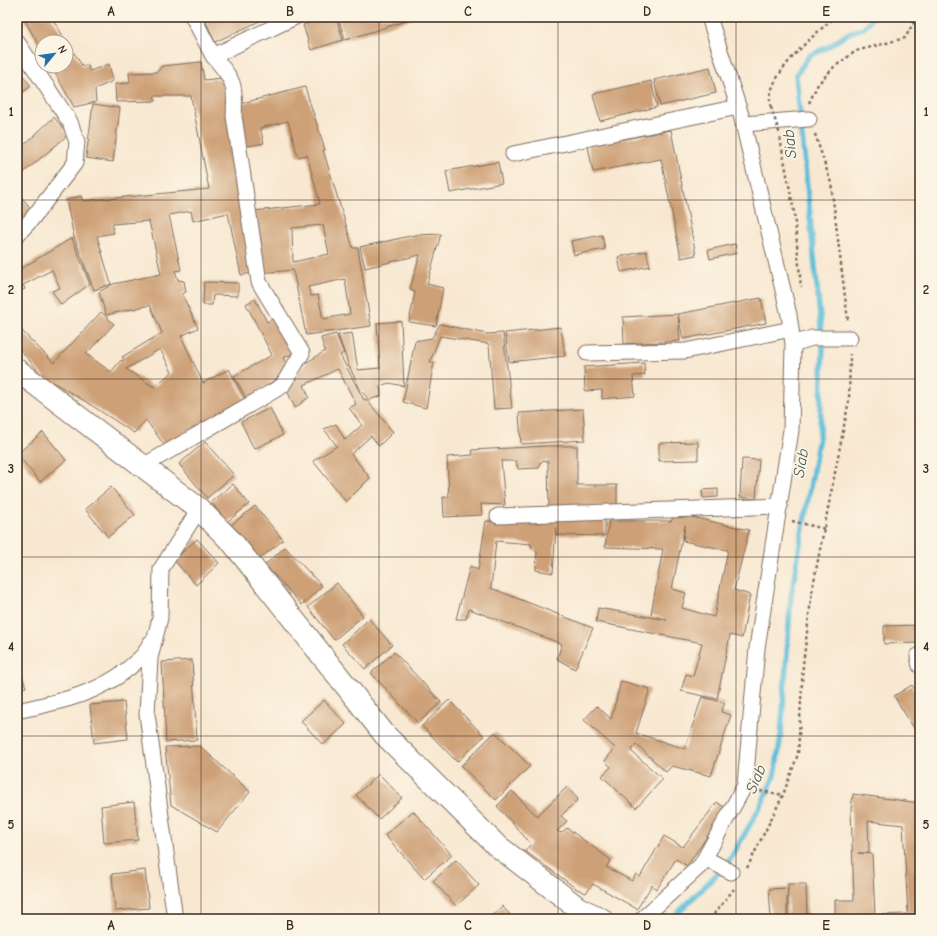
<svg xmlns="http://www.w3.org/2000/svg" width="937" height="936" font-family="'Comic Neue',sans-serif">
<rect width="100%" height="100%" fill="#fcf5e5"/>
<filter id="ink" filterUnits="userSpaceOnUse"><feTurbulence type="fractalNoise" baseFrequency=".025" numOctaves="2"/><feDisplacementMap in="SourceGraphic" scale="8" xChannelSelector="R" yChannelSelector="G"/><feConvolveMatrix kernelMatrix="1 2 1 2 8 2 1 2 1" color-interpolation-filters="sRGB"/></filter>
<filter id="wash" filterUnits="userSpaceOnUse"><feTurbulence type="fractalNoise" baseFrequency=".012" numOctaves="4" result="noise"/><feDisplacementMap in="SourceGraphic" scale="16" xChannelSelector="R" yChannelSelector="G"/><feGaussianBlur stdDeviation="0.9" result="paint"/><feColorMatrix in="noise" values="0 0 0 0 0 0 0 0 0 0 0 0 0 0 0 0 0 1.4 0 .05"/><feComposite in="paint" operator="in"/></filter>
<g filter="url(#wash)">
<rect width="100%" height="100%" fill="#f8e8d1"/>
<g fill="none" stroke-linecap="round" stroke-linejoin="round">
<!-- stream -->
<path stroke="#5cbeda" stroke-width="5.5" d="M672,919L728,863L760,807L775,775L781,735L791,596L820,431L823,347L796,75L809,56L828,47L849,33L864,28L873,17"/>
</g>
<g id="blocks">
<!-- building -->
<path fill="#cda077" fill-rule="evenodd" d="M23,17H51L83,67L87,64L90,71L109,64L113,81L95,89L96,102L74,107L51,66H66V42H42V51Z
M204,17H268L215,42Z
M330,17H336L343,40L311,50L303,25Z
M338,17H419L345,40Z
M201,62L204,80L222,78L225,88L228,87L231,102H226L252,273L241,275L228,213L193,221L191,211L169,215L181,270L175,271L178,280L184,281L186,292L182,294L198,328L181,336L203,383L229,369L245,400L165,446L146,420L134,433L88,403L53,382L52,383L42,375L17,346V326L54,363L101,312L114,324L86,354L111,372L121,360L123,362L124,360L122,357L162,333L150,305L106,315L99,292L113,284L161,274L149,221L112,224L114,233L97,236L111,284L94,290L74,237L66,200L81,196L83,201L209,189L191,96H154L156,101L116,102L115,84L130,83L129,73L157,72L162,66ZM160,349L172,372L154,387L126,369Z
M710,67L716,93L660,106L654,80Z
M20,72L31,86L17,97V74Z
M651,81L657,107L600,121L593,94Z
M305,87L325,150H323L353,248H358L371,326L306,335L293,270L260,273L254,211L320,204L307,155L298,157L288,121L260,128L264,143L243,147L239,104ZM323,225L329,254L293,262L292,228ZM345,279L350,314L323,319L318,295L311,296L308,287Z
M93,104L120,108L113,162L86,158Z
M54,117L68,135L17,178V139L23,146Z
M671,130L696,255L681,258L661,159L593,172L588,146Z
M498,162L502,183L450,193L446,171Z
M17,192L33,211L17,225Z
M441,234L427,284L443,288L436,326L409,322L415,292L410,289L420,255L365,268L360,247L415,235Z
M602,235L605,249L574,255L571,241Z
M72,238L90,284L61,305L52,291L60,288L52,270L23,285L25,289L17,293V271Z
M735,244L737,253L710,259L708,250Z
M646,251L650,266L621,272L618,257Z
M204,282L238,283V296L213,295L212,305H203Z
M761,298L766,323L683,339L678,314L680,341L624,344L623,317L678,314Z
M255,299L267,322L275,318L294,353L283,358L288,367L282,375L247,399L234,376L272,355L246,304Z
M401,321L404,386L389,383L380,386L381,396L369,400L360,389L349,366L338,335L352,333L358,370L380,368L377,323Z
M440,324L487,334L503,333L512,408L494,409L489,344L440,336L430,362H434L426,408L403,402L415,341L432,338Z
M561,327L565,356L509,362L505,333Z
M336,334L344,353L340,355L364,400L366,399L393,432L379,446L371,436L351,454L370,478L346,502L313,461L337,446L324,429L336,424L345,440L362,425L349,408L356,404L338,369L304,385L309,397L295,408L286,388L306,363L325,351L321,338Z
M644,363L645,375L633,376L635,396L602,399V390L585,391L584,367Z
M920,403V417L916,404Z
M270,408L283,435L254,449L241,422Z
M583,409L585,440L521,444L519,413Z
M43,432L66,460L40,482L17,454Z
M205,442L234,475L207,498L179,464Z
M698,442V460L659,461V443Z
M548,446H577V485H617V507L549,508L548,461L540,462L539,468L518,469L516,461H501L505,505L481,504L482,515L444,517L443,497H449L447,457L473,455L472,450Z
M742,459L759,460L756,499L740,497Z
M233,484L249,504L227,522L211,502Z
M111,487L135,515L108,537L85,509Z
M718,489V497L703,498L702,490Z
M255,506L283,540L258,560L230,526Z
M687,516L749,530L734,590L750,595L742,638L730,635L717,699L681,691L686,674L693,676L702,643L596,622L598,608L667,620L651,614L663,549L605,547L609,521H671L674,517L687,518ZM685,525L683,541L728,550L714,617L682,608L686,593L672,589Z
M605,518V536L556,535V528L553,573L536,570L537,551L532,549L531,544L496,541L491,588L593,628L575,669L557,659L562,644L469,609L466,619H456L470,566L478,570L486,521L541,523V519Z
M197,539L219,563L196,585L174,560Z
M285,547L322,586L302,605L265,565Z
M337,583L363,616L334,640L308,607Z
M369,619L392,645L365,669L342,644Z
M920,625V643L884,644V626Z
M394,652L441,702L418,723L371,673Z
M192,660L197,740L166,742L162,662Z
M17,664L26,687L17,690Z
M621,681L650,689L636,733L685,749L702,697L725,703L721,712L731,715L711,776L672,766L666,772L636,744L631,751L663,779L636,808L602,776L611,767L605,761L615,748L584,720L597,706L611,719Z
M912,685L920,698V738L894,696Z
M324,700L346,724L323,745L301,721Z
M449,700L484,736L457,762L422,726Z
M124,702L128,739L94,743L90,705Z
M495,732L530,766L496,800L461,766Z
M200,746L250,792L217,832L171,805L165,747Z
M379,774L402,798L379,819L356,795Z
M567,787L578,799L561,816L567,821L557,831L561,833L567,828L611,860L606,867L632,881L636,874L640,877L664,836L683,847L717,802L726,809L687,866L676,859L657,889L652,885L637,909L593,884L586,893L577,889L525,851L531,844L497,806L512,791L537,816Z
M853,794L920,803V919H835V900H854L851,809ZM868,821L903,825L908,914L875,915L872,854L858,853H869Z
M134,802L138,840L104,843L101,806Z
M413,811L452,855L424,879L385,835Z
M456,860L479,885L456,906L433,881Z
M145,870L149,908L115,911L112,874Z
M788,884H806L807,919H788Z
M787,888V919H771L769,889Z
M502,906L514,919H488Z"/>
</g>
</g>
<g filter="url(#ink)">
<use href="#blocks" fill-opacity="0" stroke="#7d6c5d" stroke-width="1"/>
<g fill="none" stroke-linecap="round" stroke-linejoin="round">
<defs>
<path id="street" d="M193,17L213,56L295,17
M17,42L70,122L77,142L75,163L31,220L17,235
M743,124L809,119
M513,154L738,107
M793,344L812,338H850
M587,353L685,351L791,329
M143,466L282,386L302,353L259,282L234,116C236,85 234,80 213,56
M498,516L780,506
M918,656L920,666
M17,711C57,702 97,695 129,668C139,659 145,656 150,643
M705,858L731,872
M175,919L147,714L150,658L160,618L161,569L199,509
M642,919L701,865L745,785L757,648L791,430L793,344L789,315L741,115L709,17"/>
<path id="secondary" d="M17,370L199,509L233,543L385,735L495,844L578,908L601,919"/>
</defs>
<!-- street casing -->
<use href="#street" stroke="#7d6c5d" stroke-width="17"/>
<!-- secondary casing -->
<use href="#secondary" stroke="#7d6c5d" stroke-width="24"/>
<!-- path -->
<path stroke="#7d6c5d" stroke-width="2.5" stroke-dasharray="3 3" stroke-linecap="butt" d="M809,103L818,84L834,67L856,51L905,38L917,17
M771,107C762,78 815,34 835,17
M815,134L831,183L848,321
M780,138L794,212L801,287
M792,521L825,529
M760,791L783,795
M747,868L783,795L798,754L803,665L812,591L849,400L850,354
M710,919L734,889"/>
<!-- street -->
<use href="#street" stroke="#fff" stroke-width="15"/>
<!-- secondary -->
<use href="#secondary" stroke="#fff" stroke-width="22"/>
<!-- path-bridge -->
<path stroke="#7d6c5d" stroke-width="2.5" stroke-dasharray="3 3" stroke-linecap="butt" d="M771,107L780,135"/>
</g>
</g>
<!-- grid -->
<path fill="none" stroke="#3b2a1e" stroke-width="1" stroke-opacity="0.55" d="M201,17V919M379,17V919M558,17V919M736,17V919M17,200H920M17,379H920M17,557H920M17,736H920"/>
<g text-anchor="middle" dominant-baseline="central" stroke-width="3.5" stroke-linejoin="round" paint-order="stroke">
<!-- water labels -->
<g font-size="16" font-style="italic" fill="#455656" stroke="#fcf5e5">
<text transform="translate(790 144) rotate(-96)">Siab</text>
<text transform="translate(801 463) rotate(-80)">Siab</text>
<text transform="translate(756 779) rotate(-67)">Siab</text>
</g>
</g>
<!-- margin -->
<rect width="937" height="936" fill="none" stroke="#fcf5e5" stroke-width="44"/>
<!-- north arrow -->
<g transform="translate(54 54) rotate(61)"><circle r="19" fill="#fcf5e5" stroke="#afa495"/>
<path d="M0-3L7 15L0 10L-7 15Z" fill="#1f6fb2"/>
<text y="-6" font-size="11" font-weight="bold" text-anchor="middle" fill="#3b2a1e">N</text>
</g>
<rect x="22" y="22" width="893" height="892" fill="none" stroke="#3b2a1e" stroke-width="1.5"/>
<g font-size="13" text-anchor="middle" font-weight="bold" fill="#3b2a1e">
<text x="111" y="16">A</text>
<text x="290" y="16">B</text>
<text x="468" y="16">C</text>
<text x="647" y="16">D</text>
<text x="826" y="16">E</text>
<text x="11" y="116">1</text>
<text x="926" y="116">1</text>
<text x="11" y="294">2</text>
<text x="926" y="294">2</text>
<text x="11" y="473">3</text>
<text x="926" y="473">3</text>
<text x="11" y="651">4</text>
<text x="926" y="651">4</text>
<text x="11" y="829">5</text>
<text x="926" y="829">5</text>
<text x="111" y="930">A</text>
<text x="290" y="930">B</text>
<text x="468" y="930">C</text>
<text x="647" y="930">D</text>
<text x="826" y="930">E</text>
</g>
</svg>
